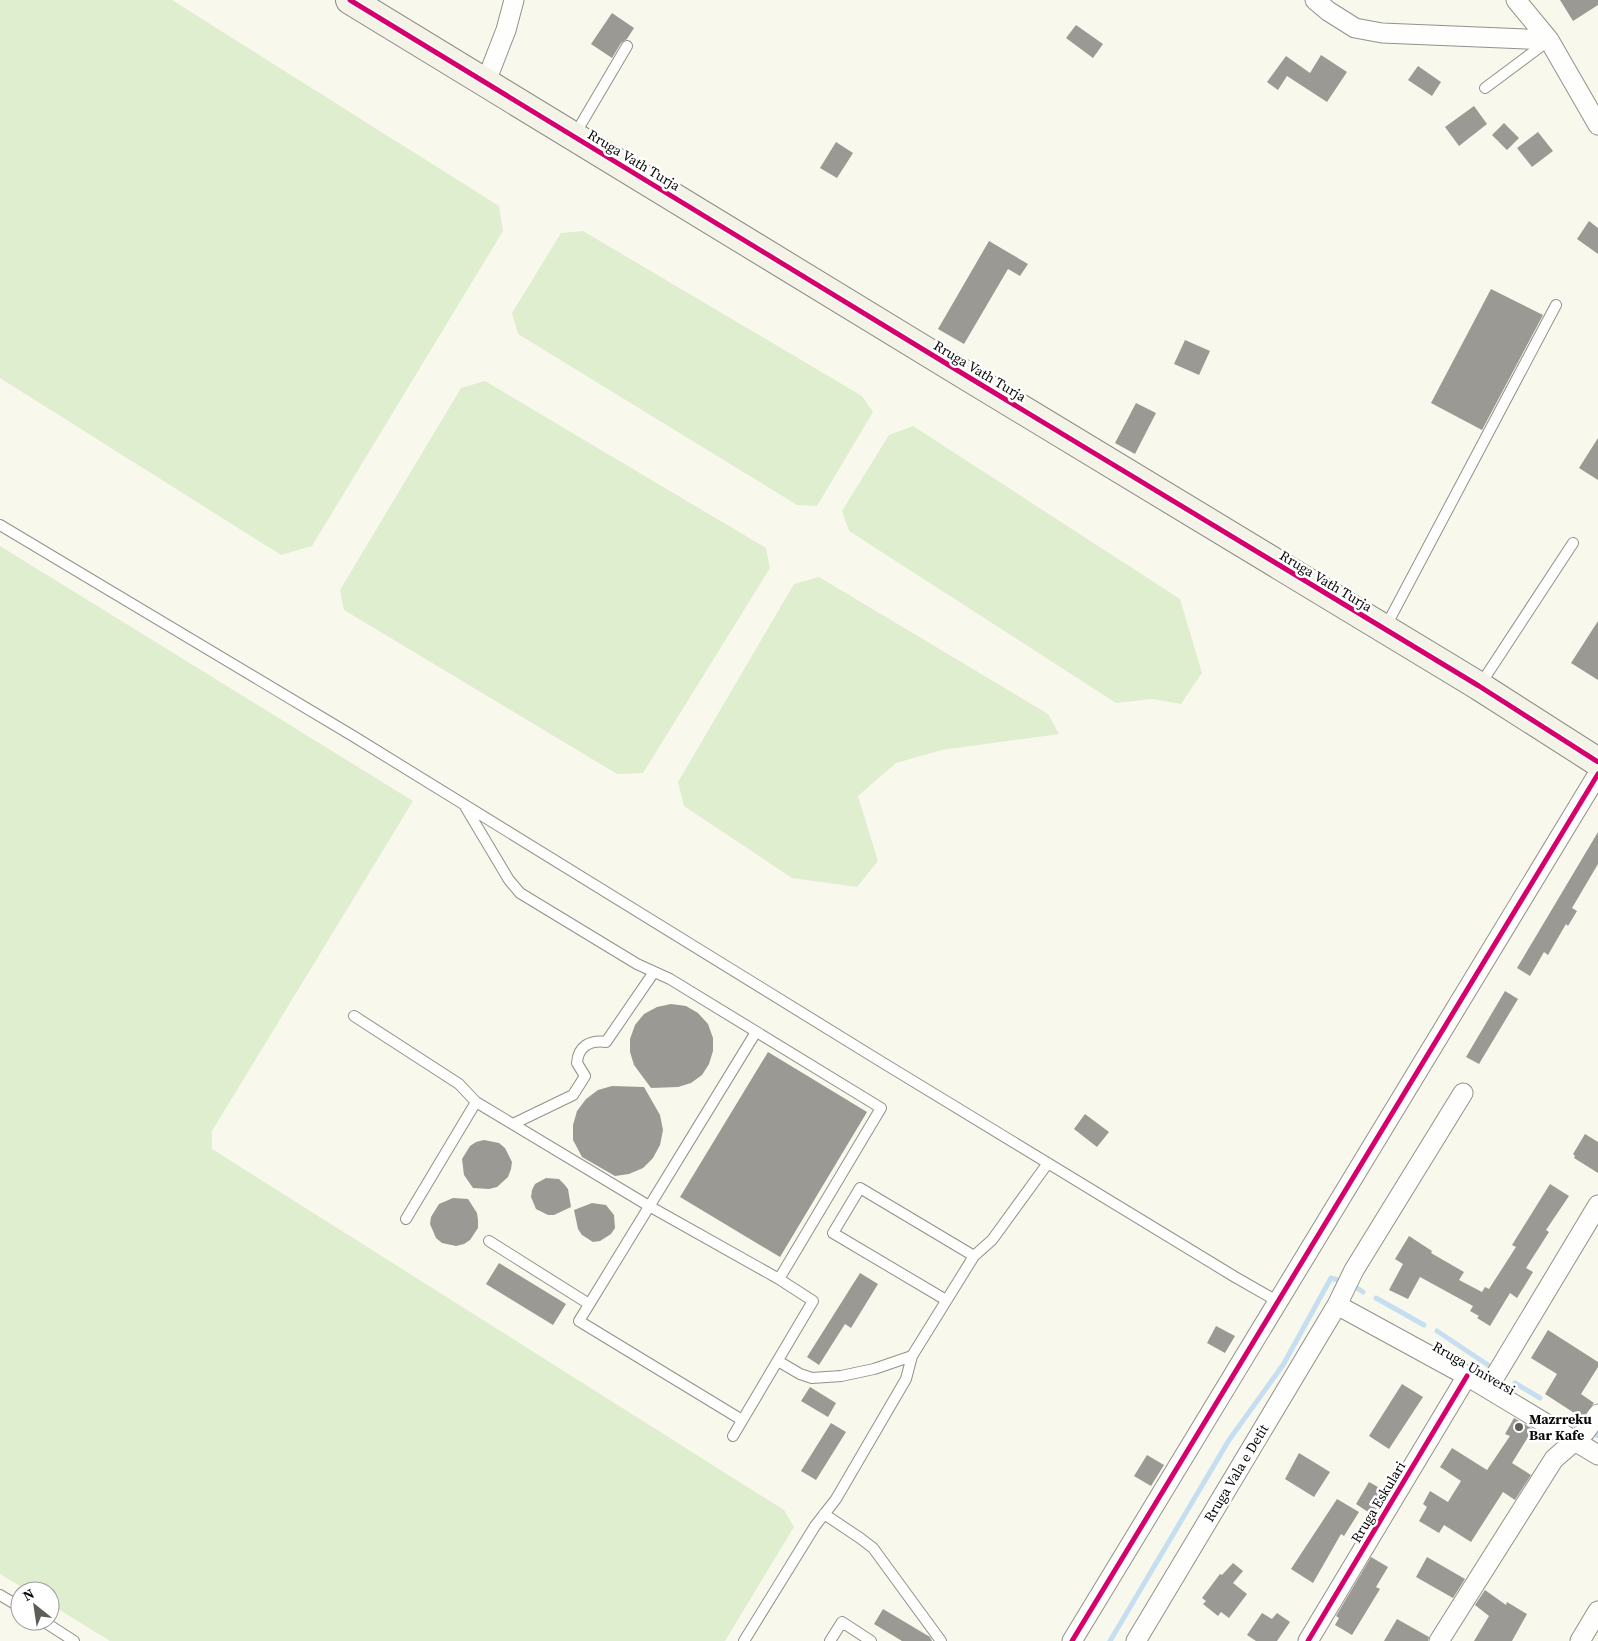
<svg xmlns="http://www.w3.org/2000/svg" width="1598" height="1641" font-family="'Source Serif 4',serif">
<rect width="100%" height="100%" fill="#f9f8ed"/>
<!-- green -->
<path fill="#dfeece" d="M0,0H172L499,206L503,231L312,546L281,555L0,378Z
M583,231L862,396L873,412L817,506L797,505L518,334L512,313L561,233Z
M485,381L766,548L770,568L643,773L617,774L344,610L340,590L461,388Z
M913,426L1180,599L1202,673L1181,704L1153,699L1116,703L849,531L842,511L889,435Z
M0,546L413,801L212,1131V1149L784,1510L794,1527L725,1641H110L50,1604V1591H28L0,1574Z
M819,577L1048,714L1059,734L942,750L896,763L858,796L878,861L857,887L792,878L684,806L678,782L794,584Z"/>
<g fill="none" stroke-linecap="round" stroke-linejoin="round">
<!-- stream -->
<path stroke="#c5dff0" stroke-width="5" d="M1357,1288L1363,1292
M1376,1298L1424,1325
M1437,1331L1491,1367
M1515,1383L1540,1398
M1595,1434L1598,1436
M1110,1641L1229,1440L1283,1365L1331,1278L1338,1280"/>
</g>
<!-- building -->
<path fill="#9b9994" d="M1560,0H1598V5L1573,21Z
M612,13L634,28L627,39L621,43L612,58L591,44Z
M1076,25L1103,44L1093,58L1066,38Z
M1321,55L1347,72L1327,102L1287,76L1278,90L1267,82L1286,56L1310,73Z
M1418,66L1441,82L1432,96L1408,80Z
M1474,106L1487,124L1459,146L1445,127Z
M1504,123L1519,138L1507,150L1492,135Z
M1538,132L1553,151L1532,167L1517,148Z
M836,142L853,153L837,178L820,168Z
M1589,221L1598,228V254L1577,239Z
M989,241L1028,264L1020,276L1008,269L964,344L938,329Z
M1491,289L1543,315L1482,430L1431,403Z
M1185,340L1210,351L1199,375L1174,364Z
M1136,403L1156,413L1135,454L1115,443Z
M1598,438V480L1579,468Z
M1598,621V680L1571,663Z
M1598,832V864L1572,908L1577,911L1568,926L1566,924L1548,955L1544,952L1530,976L1517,968Z
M1505,991L1518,999L1479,1064L1466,1057Z
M671,1004L686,1006L698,1013L708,1024L713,1038V1051L709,1064L702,1075L691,1083L678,1087L651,1088L634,1065L630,1052V1039L635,1025L644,1014L657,1007Z
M768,1052L867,1112L780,1257L680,1197Z
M612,1086L644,1087L660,1115L663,1130L660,1145L653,1158L643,1168L629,1174L615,1176L582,1157L573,1140V1125L577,1111L586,1099L598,1090Z
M1085,1114L1109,1132L1097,1147L1074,1129Z
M1585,1134L1598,1142V1173L1574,1158L1575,1156L1573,1154Z
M484,1140L499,1143L505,1148L512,1162L511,1169L508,1177L497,1187L489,1189L473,1188L464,1175L462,1159L470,1146L476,1142Z
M546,1178L559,1179L564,1184L568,1189L571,1207L554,1215H548L536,1209L531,1197L532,1190L535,1184Z
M1550,1184L1569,1196L1546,1230L1549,1232L1526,1268L1533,1272L1517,1298L1510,1293L1490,1326L1477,1318L1479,1316L1470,1311L1473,1306L1420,1277L1408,1299L1389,1290L1403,1264L1395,1259L1409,1236L1432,1251L1431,1253L1464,1272L1459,1280L1482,1292L1485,1287L1489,1289L1516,1247L1512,1245Z
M453,1198L468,1199L477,1213L478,1220V1228L470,1240L464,1244L456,1246L442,1243L436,1238L430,1224L431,1217L439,1204Z
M592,1203L606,1205L614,1215L615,1228L611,1234L600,1241L593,1242L582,1235L578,1229L574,1210Z
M499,1263L566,1304L553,1325L486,1284Z
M860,1273L878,1284L851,1328L845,1324L819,1365L807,1357Z
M1216,1326L1235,1336L1225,1353L1207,1343Z
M1548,1330L1598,1362V1367L1581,1394L1594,1403L1582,1418L1545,1394L1557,1374L1531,1358Z
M1402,1384L1423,1397L1389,1449L1369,1436Z
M810,1387L836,1403L828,1417L801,1401Z
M1514,1418L1533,1429L1512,1463L1531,1475L1515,1500L1503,1492L1471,1542L1444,1525L1439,1533L1419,1521L1427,1507L1423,1504L1430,1491L1448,1502L1461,1481L1440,1467L1452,1448L1487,1470L1510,1436L1505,1434Z
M831,1423L846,1432L816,1480L801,1471Z
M1299,1453L1330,1472L1314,1497L1285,1479Z
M1147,1455L1164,1465L1151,1486L1134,1476Z
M1369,1482L1385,1491L1371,1514L1356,1504Z
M1337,1499L1359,1512L1344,1536L1341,1534L1313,1583L1291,1569Z
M1371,1557L1388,1567L1376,1587L1380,1589L1352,1635L1335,1625L1339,1618L1336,1616Z
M1427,1557L1465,1579L1453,1598L1416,1577Z
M1233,1563L1243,1571L1233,1583L1247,1594L1229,1618L1221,1612L1218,1616L1203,1604L1206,1601L1202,1598L1220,1574L1222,1575Z
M1485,1590L1506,1605L1507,1602L1527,1614L1512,1641H1474L1489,1616L1475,1605Z
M883,1609L930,1637L932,1641H902L874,1624Z
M1262,1613L1272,1619L1277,1613L1290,1622L1277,1641H1256L1247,1635Z
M1397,1619L1429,1637L1428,1641H1384Z"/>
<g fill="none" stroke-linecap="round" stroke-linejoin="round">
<defs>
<path id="lane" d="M1485,88L1548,41
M574,136L627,46
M0,525L353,736L880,1061L1235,1277L1277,1301
M1385,628L1556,305
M1480,685L1573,543
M354,1016L459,1084L476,1102L649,1206L779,1279L881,1108L670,979L637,964L520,893L509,880L466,808
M513,1124L573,1095L585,1076L577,1063C578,1046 590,1040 606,1042L654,972
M406,1219L476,1102
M489,1241L589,1304
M946,1300L833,1233L860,1188L974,1256
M778,1361L800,1374L812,1378L841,1376L874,1369L912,1356
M742,1420L579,1321L756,1032
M733,1436L813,1301L779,1279
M824,1514L860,1538L873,1548L941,1641
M0,1595L20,1607
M43,1621L74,1641
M744,1641L815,1526L836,1499L906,1379L912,1356L974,1256L992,1240L1048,1163
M830,1641L842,1622L871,1641"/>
<path id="street" d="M1315,0L1328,11L1355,28L1382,33L1549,40
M1516,0L1549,40L1598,125
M485,84L506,30L514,0
M1337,1305L1467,1376L1598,1455
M1488,1388L1598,1205
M1072,1641L1598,774
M1136,1641L1337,1305L1354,1270L1463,1093
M1308,1641L1467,1376
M1439,1641L1554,1459L1585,1432L1598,1414
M1580,1641L1598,1611"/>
<path id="secondary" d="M350,0L970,378L1479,686L1598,762"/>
</defs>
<!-- lane casing -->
<use href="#lane" stroke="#92918c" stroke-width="12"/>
<!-- street casing -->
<use href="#street" stroke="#92918c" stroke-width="21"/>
<!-- secondary casing -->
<use href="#secondary" stroke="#888883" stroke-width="30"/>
<!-- lane -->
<use href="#lane" stroke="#fefefc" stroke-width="10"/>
<!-- street -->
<use href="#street" stroke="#fefefc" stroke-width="19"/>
<!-- secondary -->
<use href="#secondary" stroke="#f3f3e7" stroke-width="28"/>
<defs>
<path id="cycleway" d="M350,0L970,378L1479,686L1598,762
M1072,1641L1598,774
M1308,1641L1467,1376"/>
</defs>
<!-- cycleway casing -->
<use href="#cycleway" stroke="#fff" stroke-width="8"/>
<!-- cycleway -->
<use href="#cycleway" stroke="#d6006c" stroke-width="5"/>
</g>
<!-- markers -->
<circle fill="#5e5d59" stroke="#fff" stroke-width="2" cx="1519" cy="1427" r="5"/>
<g text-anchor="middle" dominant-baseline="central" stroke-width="5" stroke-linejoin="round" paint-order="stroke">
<!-- street labels -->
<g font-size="14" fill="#0a0a0a" stroke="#fff">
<text transform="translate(634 160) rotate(31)">Rruga Vath Turja</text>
<text transform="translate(980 371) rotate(31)">Rruga Vath Turja</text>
<text transform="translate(1326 581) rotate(31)">Rruga Vath Turja</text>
<text transform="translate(1474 1368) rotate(30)">Rruga Universi</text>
<text transform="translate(1236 1473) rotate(-59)">Rruga Vala e Detit</text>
<text transform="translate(1378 1502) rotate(-59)">Rruga Eskulari</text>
</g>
<!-- poi labels -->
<g font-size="14" font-weight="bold" fill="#0a0a0a" stroke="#fff" text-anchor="start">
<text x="1529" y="1419">Mazrreku<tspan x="1529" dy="16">Bar Kafe</tspan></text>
</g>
</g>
<!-- north arrow -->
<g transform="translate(35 1606) rotate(330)"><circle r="24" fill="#ffffff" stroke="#9d9d9d"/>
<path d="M0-4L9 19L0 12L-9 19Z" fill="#5e5d59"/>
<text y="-8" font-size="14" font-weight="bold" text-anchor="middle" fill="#0a0a0a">N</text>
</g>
</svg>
